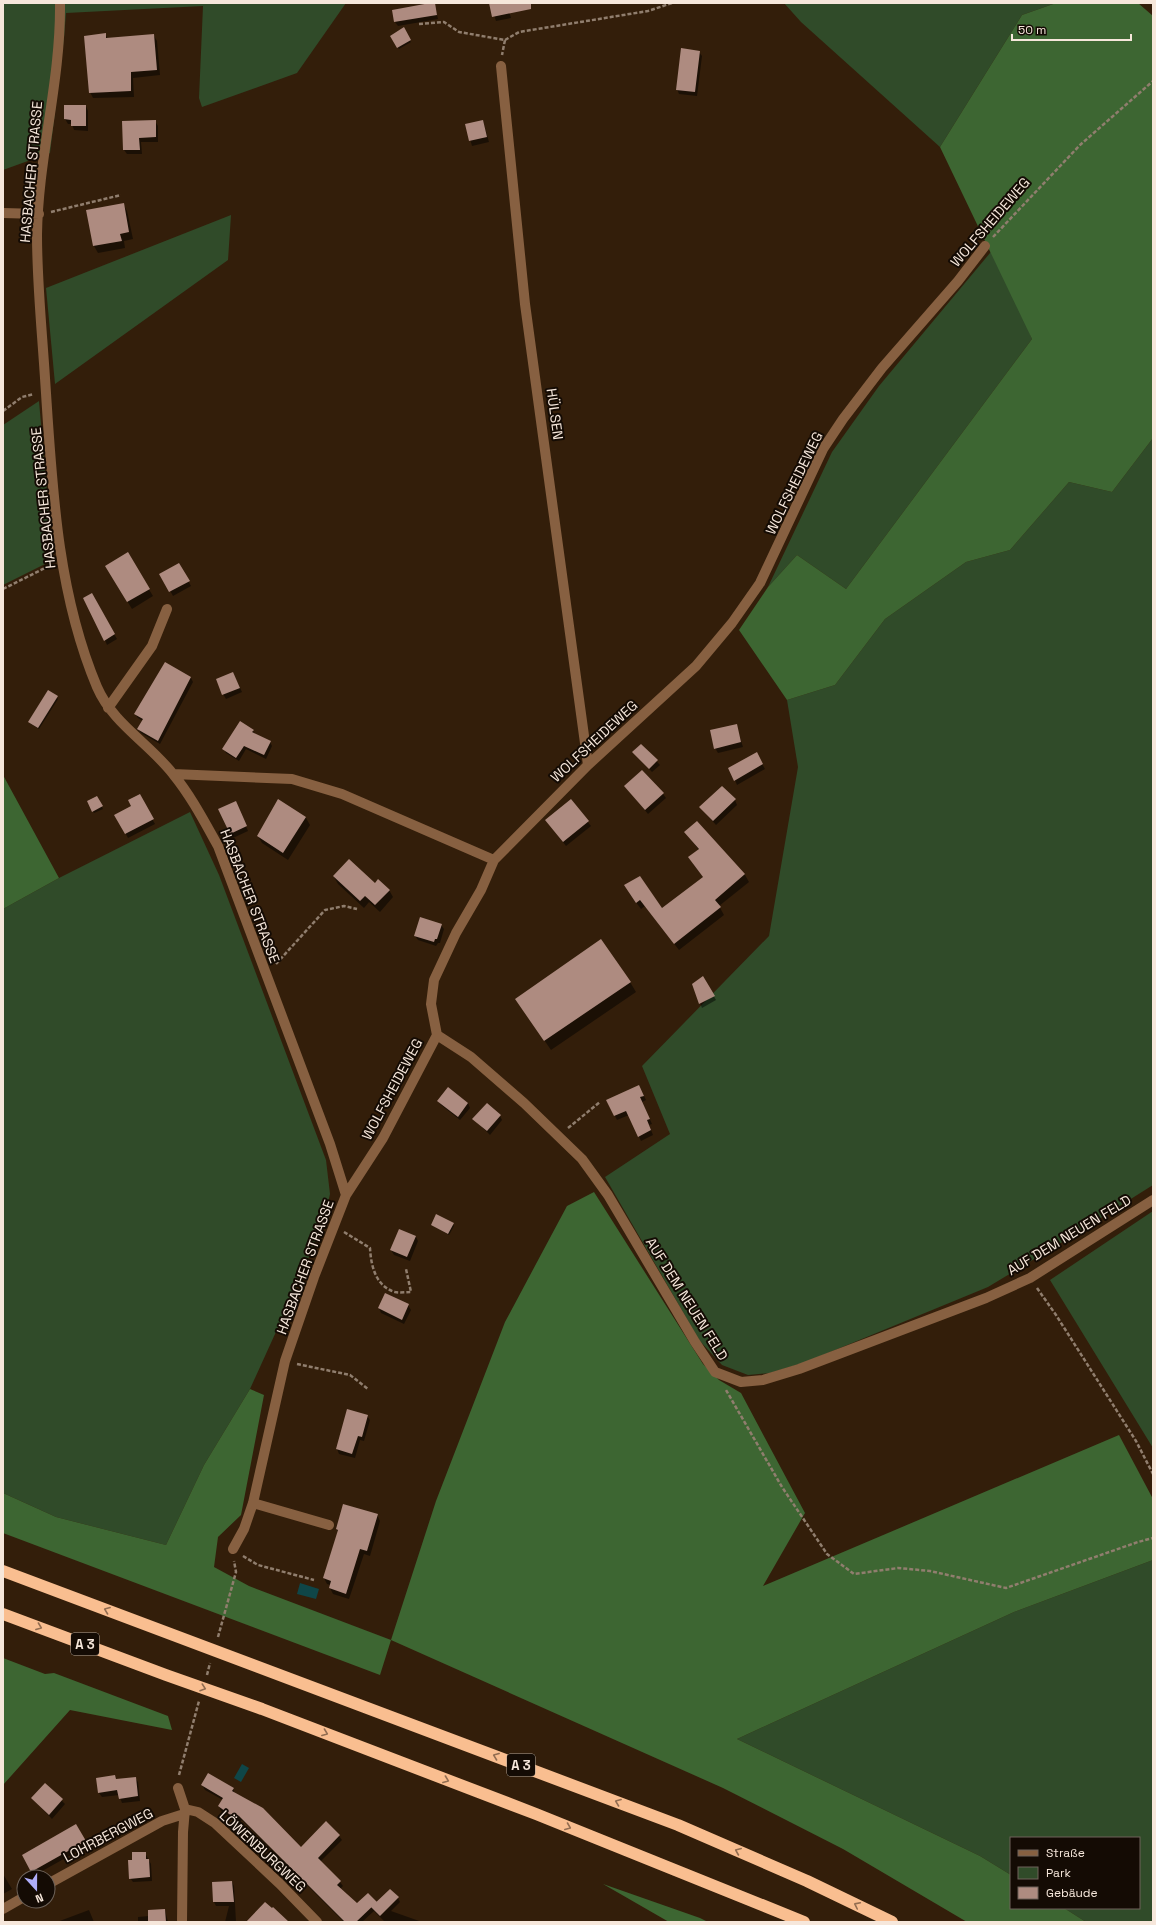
<svg xmlns="http://www.w3.org/2000/svg" width="1156" height="1925" font-family="'Space Grotesk',sans-serif">
<rect width="100%" height="100%" fill="#331e0a"/>
<!-- green -->
<path fill="#304b29" d="M3,3H346L297,73L202,107L199,98L203,6L66,13L64,38L50,153L3,170Z
M784,3H1056L1022,15L940,147L801,22Z
M231,215L228,260L55,384L46,288Z
M995,247L1032,339L846,589L797,555L768,587L832,452L879,386Z
M39,401L53,560L3,585V425Z
M1153,438V1185L1056,1246L988,1287L806,1362L770,1373L748,1375L722,1365L699,1340L605,1177L670,1134L642,1066L769,936L798,767L787,700L835,685L885,619L966,562L1010,550L1069,482L1112,492Z
M190,812L219,875L326,1160L330,1194L323,1224L290,1301L250,1389L204,1465L166,1545L56,1517L3,1493V909L59,878Z
M1153,1211V1448L1050,1280Z
M1153,1560V1922H1086L1064,1908H1139V1838H1011V1875L980,1856L737,1739L1014,1612Z"/>
<!-- forest -->
<path fill="#3d6632" d="M1056,3H1138L1153,16V438L1112,492L1069,482L1010,550L966,562L885,619L835,685L787,700L739,630L768,587L797,555L846,589L1032,339L940,147L1022,15Z
M3,775L59,878L3,909Z
M594,1192L703,1364L719,1380L741,1393L805,1513L763,1586L1119,1435L1153,1499V1560L1014,1612L737,1739L980,1856L1011,1875V1908H1064L1086,1922H967L843,1849L723,1788L391,1640L380,1675L3,1533V1493L56,1517L166,1545L204,1465L250,1389L264,1395L241,1515L218,1537L214,1567L249,1586L391,1640L436,1501L505,1322L567,1206Z
M3,1658L45,1674L54,1673L168,1716L172,1730L70,1710L3,1785Z
M603,1884L700,1918L708,1922H669Z"/>
<!-- water -->
<path fill="#0f4648" d="M300,1583L319,1589L316,1599L297,1594Z
M242,1764L249,1768L241,1782L234,1778Z"/>
<!-- shadow -->
<path fill="#0007" d="M434,3L438,19L398,26L395,22Z
M490,3H507L511,18L496,21Z
M403,29L411,42L399,49L391,36Z
M105,34L108,39L154,36L157,41L160,75L133,78L134,97L93,98L90,92Z
M699,52L702,56L697,96L679,94L677,89Z
M86,106L88,111V131L74,130L72,124H68L65,119Z
M155,121L158,126V142H141L142,154H127L124,150Z
M483,121L489,142L472,146L466,125Z
M123,204L127,211L133,239L124,241L125,248L98,253L94,246L87,211Z
M127,553L153,596L132,609L106,566Z
M179,564L191,586L173,596L161,574Z
M91,595L117,639L107,645L105,640Z
M165,663L191,678L193,682L160,744L141,733L138,729L143,721L138,718L135,714Z
M233,673L242,692L226,699L223,694Z
M57,697L58,699L39,729L31,724L29,722Z
M736,725L743,747L718,753L715,748Z
M253,731L256,735L270,742L272,746L266,759L246,749L239,761L226,753L224,749Z
M641,745L660,765L652,772L633,752Z
M756,753L765,769L737,785L735,780Z
M625,786L663,794L666,798L648,814Z
M139,795L155,824L128,838L116,815L132,806Z
M97,797L103,809L94,813L88,802Z
M735,800L737,805L716,825L701,808Z
M278,801L306,818L310,825L288,860L262,843L258,836Z
M571,801L591,826L566,846L546,820Z
M238,807L248,831L233,838L230,833Z
M697,822L745,875L749,882L719,906L724,915L679,950L645,906L641,909L629,893L662,909L704,878L693,864L699,850L685,832Z
M334,877L375,884L389,890L393,897L380,912L369,902L364,908L338,884Z
M441,925L444,929L440,943H438L436,946L418,940L415,936Z
M703,977L716,1000L702,1008L700,1003Z
M630,982L636,992L551,1050L516,999Z
M641,1090L646,1100L642,1102L652,1124L649,1125L653,1135L641,1141L629,1115L617,1120L607,1100Z
M438,1101L468,1103L470,1108L460,1120L441,1105Z
M500,1116L502,1120L490,1135L474,1119Z
M453,1224L454,1226L449,1235L432,1225Z
M400,1230L416,1237L418,1241L410,1261L394,1255L391,1250Z
M408,1305L411,1310L404,1324L381,1313L379,1308Z
M348,1410L367,1416L370,1420L364,1441L360,1440L355,1458L339,1454L337,1449Z
M377,1515L380,1521L370,1556L364,1554L349,1599L333,1594L330,1588L331,1585L327,1584L324,1578L338,1532L337,1529Z
M115,1776L117,1780L135,1778L138,1782L140,1801L122,1803L119,1795L102,1797L99,1793Z
M45,1784L65,1804L52,1819L32,1798Z
M202,1785L233,1789L235,1794L301,1848L339,1836L342,1840L320,1862L340,1882L343,1886L340,1889L357,1905L398,1898L400,1902L391,1911L422,1922H385L374,1911L362,1922H344L242,1820L239,1823L221,1811L219,1806L223,1800L205,1790Z
M76,1825L87,1846L35,1875L23,1855Z
M145,1853L151,1864L152,1881L133,1882L130,1878L133,1861Z
M3,1874L12,1889L3,1894Z
M232,1882L234,1886L236,1922H225L229,1906H216L214,1902Z
M89,1910L94,1922H57Z
M165,1910L168,1922H138V1917L149,1916Z"/>
<!-- building -->
<path fill="#ae8b80" d="M430,3H435L437,15L394,22L392,10Z
M489,3H531V9L492,17Z
M404,27L411,40L397,48L390,36Z
M106,33V38L154,34L157,70L131,72V91L89,93L84,36Z
M681,48L700,51L695,92L676,90Z
M64,105H86V126H71V120L64,119Z
M156,120V137L139,138L140,150H123L122,121Z
M483,120L487,137L469,141L465,124Z
M124,203L129,232L120,234L122,241L93,246L86,210Z
M128,552L150,589L127,602L105,566Z
M179,563L190,581L169,592L159,574Z
M92,593L115,634L104,641L83,598Z
M165,662L191,677L158,741L137,729L143,719L134,714Z
M233,672L240,688L222,695L216,679Z
M48,690L58,696L38,728L28,722Z
M240,721L254,730L252,732L271,741L264,755L244,746L236,758L222,749Z
M737,724L741,742L714,749L710,730Z
M641,744L658,760L649,769L632,752Z
M757,752L763,764L734,781L728,768Z
M642,770L664,793L645,810L624,786Z
M722,786L736,799L713,821L699,807Z
M140,794L154,819L125,834L114,815L131,806L128,800Z
M97,796L103,806L92,812L87,801Z
M278,799L306,817L283,853L257,836Z
M571,799L589,821L563,842L545,820Z
M236,801L247,826L230,834L218,809Z
M697,821L745,874L715,900L721,907L674,944L640,900L636,903L624,885L640,876L662,908L703,877L688,857L699,849L684,832Z
M349,859L375,883L378,879L390,890L375,905L365,896L360,901L333,876Z
M420,917L442,924L437,939H435L434,942L414,936Z
M601,939L631,982L544,1041L515,999Z
M703,976L715,996L699,1004L692,984Z
M639,1085L644,1096L640,1097L650,1119L647,1120L651,1130L638,1137L626,1111L614,1116L606,1100Z
M448,1087L468,1103L458,1117L437,1101Z
M487,1103L501,1115L487,1131L472,1119Z
M436,1214L454,1223L448,1234L431,1225Z
M399,1229L416,1236L407,1257L390,1250Z
M385,1293L409,1304L402,1320L378,1308Z
M347,1409L368,1415L362,1437L358,1436L352,1454L336,1449Z
M343,1504L378,1514L367,1551L360,1549L346,1594L329,1588L331,1581L323,1578L338,1530L336,1529Z
M208,1773L234,1788L232,1791L263,1808L301,1847L326,1821L340,1835L318,1858L341,1881L337,1885L357,1903L368,1893L377,1902L356,1922H345L239,1816L236,1819L218,1806L223,1798L201,1785Z
M115,1775L116,1779L136,1777L138,1796L119,1799L117,1790L98,1793L96,1778Z
M45,1783L63,1799L49,1815L31,1798Z
M76,1824L86,1841L31,1872L22,1855Z
M132,1852H146V1859H149L150,1877L129,1879L128,1860H132Z
M232,1881L234,1902H213L212,1882Z
M390,1889L399,1897L380,1916L371,1907Z
M265,1902L272,1908L273,1907L289,1922H246Z
M165,1909L166,1922H148V1910Z"/>
<g fill="none" stroke-linecap="round" stroke-linejoin="round">
<!-- path -->
<path stroke="#907e6e" stroke-width="2.5" stroke-dasharray="4 2" stroke-linecap="butt" d="M419,24L444,22L459,32L505,40L502,55
M505,40L519,32L648,11L672,3
M51,212L121,195
M993,237L1080,145L1153,81
M3,411L22,397L34,394
M3,589L51,565
M276,964L325,910L344,906L357,909
M568,1128L600,1102
M344,1232L370,1248C371,1265 375,1286 395,1292C400,1293 406,1292 411,1292L406,1269
M1037,1288L1056,1315L1136,1441L1153,1474
M297,1364L350,1375L368,1389
M726,1390L782,1487L827,1554L854,1574L898,1568L930,1571L1006,1588L1138,1542L1153,1538
M243,1556L258,1565L314,1580
M218,1637L236,1572L234,1561
M207,1675L210,1663
M179,1775L199,1701"/>
<!-- minor -->
<path stroke="#876041" stroke-width="10" d="M60,3C61,81 38,157 37,235C37,283 42,331 45,378C52,482 56,590 97,687C113,724 149,743 173,774C191,796 204,821 218,846L330,1144L346,1195
M501,66L525,304L588,765
M3,213L39,214
M108,708L152,646L167,609
M173,774L292,779L342,794L494,860
M437,1035L471,1057L524,1103L582,1159L608,1195L695,1342L715,1372L741,1382L763,1380L799,1369L986,1298L1030,1278L1153,1200
M253,1503L329,1525
M233,1549L244,1529L253,1503L285,1361L314,1277L346,1195L383,1138L437,1035L431,1004L434,980L456,933L481,890L494,860L588,765L696,666L732,623L760,583L823,449L843,419L882,368L958,281L985,246
M178,1788L185,1809L183,1832L182,1922
M185,1809L198,1812L215,1823L280,1884L317,1922
M48,1884L162,1821L184,1814
M3,1909L24,1897"/>
<!-- highway -->
<path stroke="#f9be90" stroke-width="12" d="M3,1571L678,1825L807,1881L892,1922
M3,1614L166,1675L262,1709L536,1814L804,1922"/>
</g>
<!-- one-way arrows -->
<defs><path id="oneway-chevron" d="M-2-3.5L2.5 0L-2 3.5" fill="none" stroke-width="1.6" stroke-linecap="round" stroke-linejoin="round"/></defs>
<g stroke="#926d51">
<use href="#oneway-chevron" transform="translate(107 1610) rotate(-159)"/>
<use href="#oneway-chevron" transform="translate(39 1627) rotate(21)"/>
<use href="#oneway-chevron" transform="translate(203 1688) rotate(19)"/>
<use href="#oneway-chevron" transform="translate(325 1733) rotate(21)"/>
<use href="#oneway-chevron" transform="translate(496 1756) rotate(-159)"/>
<use href="#oneway-chevron" transform="translate(446 1780) rotate(21)"/>
<use href="#oneway-chevron" transform="translate(618 1802) rotate(-159)"/>
<use href="#oneway-chevron" transform="translate(568 1827) rotate(22)"/>
<use href="#oneway-chevron" transform="translate(738 1851) rotate(-157)"/>
<use href="#oneway-chevron" transform="translate(857 1905) rotate(-154)"/>
</g>
<g text-anchor="middle" dominant-baseline="central" stroke-width="4" stroke-linejoin="round" paint-order="stroke">
<!-- shield labels -->
<g fill="#140b04" stroke="#b2a59a" stroke-width="1">
<rect x="71" y="1633" width="28" height="22" rx="3"/>
<rect x="507" y="1754" width="28" height="22" rx="3"/>
</g>
<g font-size="13" font-weight="bold" fill="#f6e7db">
<text x="85" y="1644">A 3</text>
<text x="521" y="1765">A 3</text>
</g>
<!-- street labels -->
<g font-size="14" fill="#f6e7db" stroke="#140b04">
<text transform="translate(31 172) rotate(-85)">HASBACHER STRASSE</text>
<text transform="translate(990 222) rotate(-49)">WOLFSHEIDEWEG</text>
<text transform="translate(555 414) rotate(82)">HÜLSEN</text>
<text transform="translate(794 483) rotate(-64)">WOLFSHEIDEWEG</text>
<text transform="translate(43 498) rotate(-96)">HASBACHER STRASSE</text>
<text transform="translate(594 741) rotate(-43)">WOLFSHEIDEWEG</text>
<text transform="translate(250 896) rotate(69)">HASBACHER STRASSE</text>
<text transform="translate(392 1089) rotate(-62)">WOLFSHEIDEWEG</text>
<text transform="translate(1069 1235) rotate(-31)">AUF DEM NEUEN FELD</text>
<text transform="translate(305 1267) rotate(-70)">HASBACHER STRASSE</text>
<text transform="translate(687 1299) rotate(58)">AUF DEM NEUEN FELD</text>
<text transform="translate(108 1835) rotate(-28)">LOHRBERGWEG</text>
<text transform="translate(263 1851) rotate(43)">LÖWENBURGWEG</text>
</g>
</g>
<!-- border -->
<rect width="1156" height="1925" fill="none" stroke="#f6e7db" stroke-width="8"/>
<!-- legend -->
<rect x="1010" y="1837" width="130" height="72" fill="#140b04" stroke="#6e635a"/>
<rect x="1018" y="1850" width="20" height="6" fill="#876041" stroke="#6e635a"/>
<text x="1046" y="1857" font-size="12" fill="#f6e7db">Straße</text>
<rect x="1018" y="1867" width="20" height="12" fill="#304b29" stroke="#6e635a"/>
<text x="1046" y="1877" font-size="12" fill="#f6e7db">Park</text>
<rect x="1018" y="1887" width="20" height="12" fill="#ae8b80" stroke="#6e635a"/>
<text x="1046" y="1897" font-size="12" fill="#f6e7db">Gebäude</text>
<!-- north arrow -->
<g transform="translate(36 1889) rotate(159)"><circle r="19" fill="#140b04" stroke="#6e635a"/>
<path d="M0-3L7 15L0 10L-7 15Z" fill="#afaefa"/>
<text y="-6" font-size="11" font-weight="bold" text-anchor="middle" fill="#f6e7db">N</text>
</g>
<!-- scale -->
<path d="M1012 34v6h119v-6" fill="none" stroke="#f6e7db" stroke-width="2"/>
<text x="1018" y="34" font-size="12" fill="#f6e7db" stroke="#140b04" stroke-width="3" paint-order="stroke">50 m</text>
</svg>
